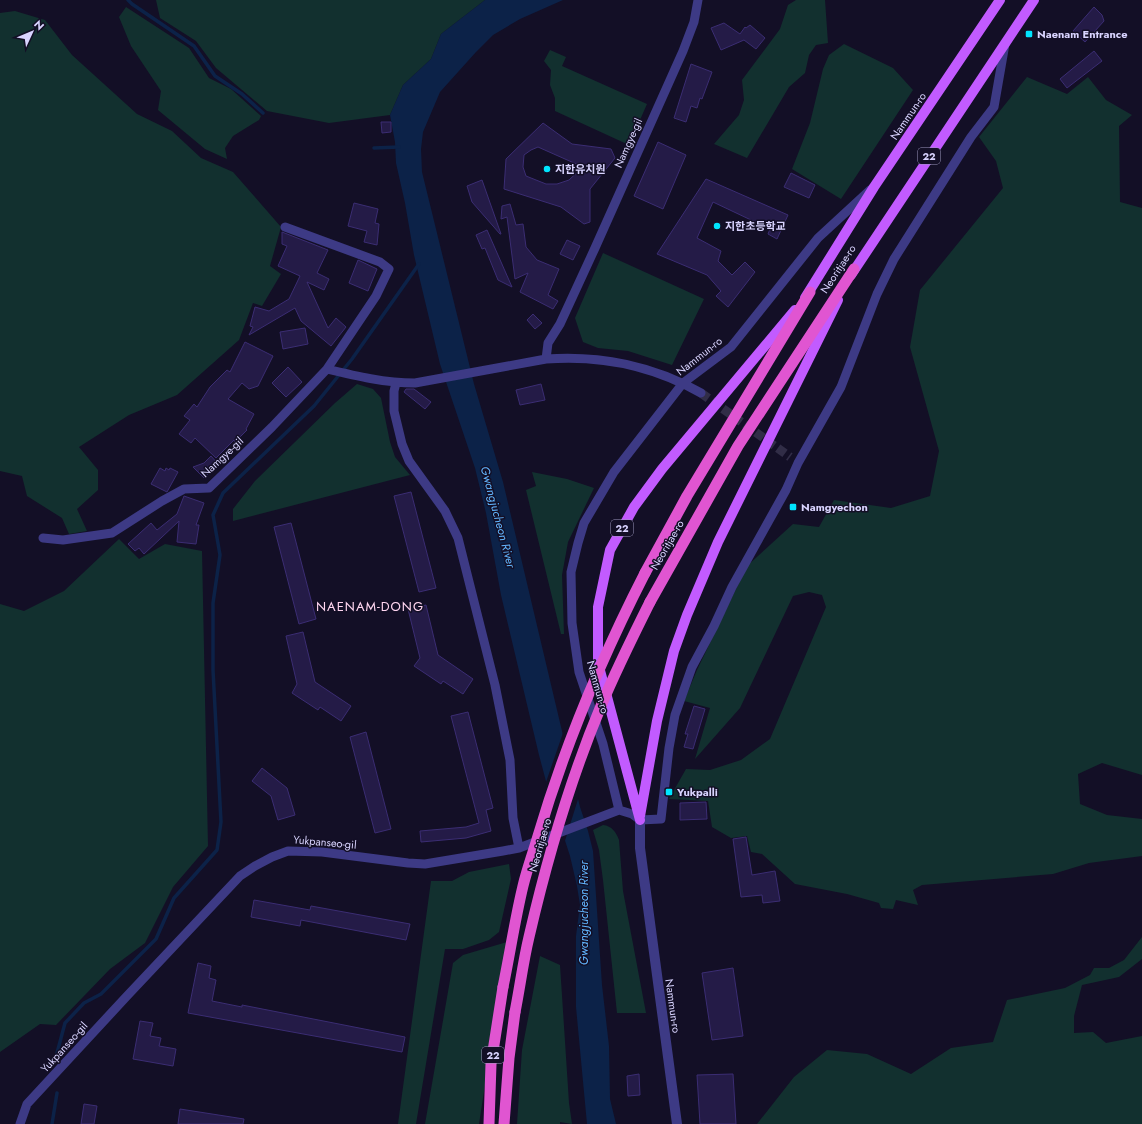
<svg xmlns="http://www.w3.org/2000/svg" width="1142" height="1124" font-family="Jost,'Noto Sans KR',sans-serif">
<rect width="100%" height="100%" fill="#130f26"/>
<!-- green -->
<path fill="#12302f" d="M156,0H485L441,34L431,59L403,85L390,115L329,123L267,111L216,68L196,41L160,18Z
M796,0H825L828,43L816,45L809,55L805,73L789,87L747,158L714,144L739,115L744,100L742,80L780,29L788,5Z
M126,7L189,48L209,78L231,89L261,116L259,120L233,136L225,148L227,159L205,149L158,110L161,91L131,46L119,17Z
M15,11L45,20L72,55L137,114L172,131L201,158L233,172L281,227L270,266L281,274L262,306L253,303L239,340L177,395L129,415L79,447L98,470V490L77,509L87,531L69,534L62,518L27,496L22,476L0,471V13Z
M844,44L893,68L913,90L841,199L792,169L810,123L823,69L829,55Z
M550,50L566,57L562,66L647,104L629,145L555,111V98L550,85L551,70L544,61Z
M1027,77L1067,94L1088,77L1106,100L1132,115L1119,126L1120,202L1142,208V775L1102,763L1078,774L1080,804L1107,815L1142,819V856L1089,863L1053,874L922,885L913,890L918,905L896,900L893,909L881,908L879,903L847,894L795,884L762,854L751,852L747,836L731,838L712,827L708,801L669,799L686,769L710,770L741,760L770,739L826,607L822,595L809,592L793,596L740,708L695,759L710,708L684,701L697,670L747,566L793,524L819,527L834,500L891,508L930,496L939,451L910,347L920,290L1003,188L996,161L979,137Z
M603,253L704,299L672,365L628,351L598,348L583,342L575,318Z
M357,384L373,389L381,398L390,442L395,457L410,475L233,521V509L255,481L335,403Z
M532,472L567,479L594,488L568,542L562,575L564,634H561L526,490L536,486Z
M119,539L139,559L165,544L202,551L208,846L173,887L145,943L110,969L56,1025L40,1024L0,1052V604L24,611L64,591Z
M603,825C612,826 616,832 619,840L623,891L646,1013H617L603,880L599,850L593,830Z
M509,864L511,879L499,932L489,940L463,949H445L416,1124H398L431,881H452L469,872Z
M1142,937V959L1119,977L1082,985L1074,1016V1033L1093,1032L1106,1043L1142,1036V1124H757L794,1077L827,1050L867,1054L911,1074L951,1048L993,1042L1007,1000L1065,988L1090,975L1094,968H1109L1124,960Z
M507,942L479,1124H425L453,963L463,955Z
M540,956L560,965L569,1103L572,1124L560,1122V1124H517L522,1050Z"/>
<!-- water -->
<path fill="#0c2248" d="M485,0H563L520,19L493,35L476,52L440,92L423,132L421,149L422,172L474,384L503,482L580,807L588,831L593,851L602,985L609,1046L610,1099L616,1124H587L576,1007V936L580,905L577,886L570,856L547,785L539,755L501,595L486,513L475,468L440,364L414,255L405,203L396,163L395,142L390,115L403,85L431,59L441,34Z"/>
<!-- pier -->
<path fill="#130f26" d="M564,730L579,796L564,844L545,785Z"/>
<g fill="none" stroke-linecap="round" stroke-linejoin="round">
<!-- stream -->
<path stroke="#0c2248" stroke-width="3.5" d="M128,0L132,4L194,46L215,76L242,94L263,113
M374,148L399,147
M57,1053L65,1023L84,1003L101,994L156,939L174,898L217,850L221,822L213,670V603L220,555L213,515L223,493L314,406L352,359L419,264
M52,1124L57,1093"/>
</g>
<!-- building -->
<path fill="#241b47" stroke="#3b2d73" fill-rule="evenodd" d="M1094,7L1102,15L1104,21L1085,42L1073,31Z
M724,23L740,34L745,27L746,28L750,25L765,38L756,49L744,40L721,50L711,28Z
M1094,51L1102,61L1067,88L1060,79Z
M691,64L712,72L702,99L700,98L697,108L691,106L686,122L674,118Z
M381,122H391V132L382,133Z
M543,123L572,144L611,149L615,158L590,189V222L584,224L561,207L504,189L506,159ZM538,147L583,167L569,180L557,184H546L526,176L523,167L524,155L531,150Z
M658,142L686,155L663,209L634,196Z
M791,173L815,185L809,198L784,187Z
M706,179L788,215L777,239L768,234L770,229L713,202L697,238L721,251L718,261L732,275L745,262L755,272L728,307L716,296L721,291L707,275L657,254Z
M482,180L501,234H500L472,202L467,186Z
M354,203L378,209L375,223L379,224L377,245L364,242L367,231L348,226Z
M510,204L516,225L523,224L526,247L537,260L559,269L548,295L558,301L553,309L520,292L528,273L515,279L507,217L501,219L502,206Z
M487,230L512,287L498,280L485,248L482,249L476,235Z
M282,232L328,250L317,273L329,279L324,290L307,282L328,328L336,318L346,327L331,346L301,321L295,308L249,335L253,327L250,326L255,307L269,311L289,299L300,276L278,266L287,246L282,244Z
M567,240L580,246L573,260L560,254Z
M358,260L377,269L368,291L349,283Z
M533,314L542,323L535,329L527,320Z
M305,328L308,344L283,349L280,332Z
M245,342L273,356L258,386L249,389L242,383L228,399L254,414L246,429L247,430L235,442L234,440L216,458L195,438L191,443L179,434L190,420L184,416L194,404L197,407L210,387L227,370L230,372Z
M288,367L302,382L286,397L272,383Z
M541,384L545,400L520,405L516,390Z
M406,389H414L431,402L425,409L404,392Z
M211,456L218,464L204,478L193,467L204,463Z
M160,468L165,471L166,468L169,470L170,468L178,472L167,492L151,484Z
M411,492L436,588L419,592L394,496Z
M184,496L204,503L196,525H199L196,544L177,542L179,521L144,554L139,548L135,551L128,544L151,523L157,530L177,514Z
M291,523L316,619L299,624L274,527Z
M426,605L438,655L473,679L463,694L443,681L441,684L414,666L420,658L408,609Z
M303,632L315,682L351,706L341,721L320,707L318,710L292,693L297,684L286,636Z
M694,706L705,709L693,749L684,747L688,734H685Z
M468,712L493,808L486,810L491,831L466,838L421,842L420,831L466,827L479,823L451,716Z
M366,732L391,829L375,833L350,737Z
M262,768L287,788L295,815L278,820L271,796L252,781Z
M706,802L707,819L680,820V803Z
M746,837L752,875L775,871L780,901L763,903L762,895L741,897L733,839Z
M254,900L310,910L311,906L410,924L406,940L301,920L300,926L251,917Z
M198,963L211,966L209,978L216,980L212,1001L242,1007V1005L405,1037L402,1052L188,1013Z
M733,968L743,1036L712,1040L702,973Z
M140,1021L153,1023L150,1036L161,1038L159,1046L176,1049L173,1066L133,1059Z
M639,1074L640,1095L628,1096L627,1076Z
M733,1074L736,1124H700L697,1075Z
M84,1104L97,1106L94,1124H81Z
M180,1109L244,1119L243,1124H178Z"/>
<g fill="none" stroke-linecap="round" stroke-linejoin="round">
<!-- minor-tunnel -->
<path stroke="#312d47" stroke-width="9" stroke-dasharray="9 4.5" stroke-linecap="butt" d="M701,393L790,457"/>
<!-- minor -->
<path stroke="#3d3a85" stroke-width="9" d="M546,359L548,343L560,324L595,248L683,51L694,22L698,0
M327,369C356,376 385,383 415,383L546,359C600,355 654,366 701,393
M396,383L394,391V411L402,444L409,461L445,511L458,538L495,685L510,760L513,818L519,848
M43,538L63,540L112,533L162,501L184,489L209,488L272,427L327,369L376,296L389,269L380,262L285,227
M619,810L603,744L579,672L572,623L571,572L578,543L584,523L614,472L683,383L731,347L818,238L870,190
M20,1124L27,1104L126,997L240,876L255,866L272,857L288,851L322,852L408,863L425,864L503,851L519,848L619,810L632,814L640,820L661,819L669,748L675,715L692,667L714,626L732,587L786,490L798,463L841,387L877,294L894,259L971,137L994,107L1005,44"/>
<!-- tertiary -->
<path stroke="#3d3a85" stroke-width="10" d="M640,820V848L677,1124"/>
<!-- primary -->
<path stroke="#c25bff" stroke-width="10" d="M851,275L1034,0
M805,298L874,187L1000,0
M640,816L657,721L674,651L687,615L718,542L838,300
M640,820L598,663V607L610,550L634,507L662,469L795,310"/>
<!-- trunk -->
<path stroke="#e055d1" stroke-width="11" d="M645,573L687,496L810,292
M650,602L738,446L854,269
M489,1124L491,1064L503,987
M504,1124L509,1058L515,1012"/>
<!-- trunk-bridge -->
<path stroke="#e055d1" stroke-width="11" d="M503,987C510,953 515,919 523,886C527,869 533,853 538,836C565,745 602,657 645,573
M515,1012C520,987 523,962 529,937C547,859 570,780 601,706C616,670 633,636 650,602"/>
</g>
<!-- markers -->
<g fill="#00e5ff" stroke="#130f26" stroke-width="1.5">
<rect x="1025" y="30" width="8" height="8" rx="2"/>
<circle cx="547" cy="169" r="4"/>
<circle cx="717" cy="226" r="4"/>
<rect x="789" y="503" width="8" height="8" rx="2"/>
<rect x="665" y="788" width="8" height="8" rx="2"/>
</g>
<g text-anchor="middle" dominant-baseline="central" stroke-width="3" stroke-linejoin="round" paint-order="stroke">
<!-- shield labels -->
<g fill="#130f26" stroke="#9e99be" stroke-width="1">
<rect x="918" y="148" width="22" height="16" rx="3"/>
<rect x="611" y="520" width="22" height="16" rx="3"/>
<rect x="482" y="1047" width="22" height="16" rx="3"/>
</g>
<g font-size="10" font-weight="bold" fill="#d9d4ff">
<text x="929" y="156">22</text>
<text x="622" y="528">22</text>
<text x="493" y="1055">22</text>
</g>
<!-- poi labels -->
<g font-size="11" font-weight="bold" fill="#d9d4ff" stroke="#130f26" text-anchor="start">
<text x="1037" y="34">Naenam Entrance</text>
<text x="555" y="169">지한유치원</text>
<text x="725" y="226">지한초등학교</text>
<text x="801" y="507">Namgyechon</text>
<text x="677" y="792">Yukpalli</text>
</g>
<!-- street labels -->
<g font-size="11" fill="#d9d4ff" stroke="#130f26">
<text transform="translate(908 116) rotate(-56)">Nammun-ro</text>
<text transform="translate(628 143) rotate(-66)">Namgye-gil</text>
<text transform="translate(838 269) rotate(-57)">Neoritjae-ro</text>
<text transform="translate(699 356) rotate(-38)">Nammun-ro</text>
<text transform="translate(222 457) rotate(-43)">Namgye-gil</text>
<text transform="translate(667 545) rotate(-60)">Neoritjae-ro</text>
<text transform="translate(598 687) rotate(74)">Nammun-ro</text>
<text transform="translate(325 842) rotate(5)">Yukpanseo-gil</text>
<text transform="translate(540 845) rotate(-74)">Neoritjae-ro</text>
<text transform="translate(673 1006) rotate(82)">Nammun-ro</text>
<text transform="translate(64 1047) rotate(-48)">Yukpanseo-gil</text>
</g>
<!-- water labels -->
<g font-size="12" font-style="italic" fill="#62b6ff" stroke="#130f26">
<text transform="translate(498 517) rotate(75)">Gwangjucheon River</text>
<text transform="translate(584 913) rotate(-90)">Gwangjucheon River</text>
</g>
<!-- quarter labels -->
<g font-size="13" letter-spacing="1" fill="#ffd6f0" stroke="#130f26">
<text x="370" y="606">NAENAM-DONG</text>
</g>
</g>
<!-- north arrow -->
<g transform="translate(32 32) rotate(46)" stroke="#130f26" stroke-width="3" paint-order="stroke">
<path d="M0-3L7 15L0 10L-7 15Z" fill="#d9d4ff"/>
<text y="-6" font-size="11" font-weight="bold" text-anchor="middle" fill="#d9d4ff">N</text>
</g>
</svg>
